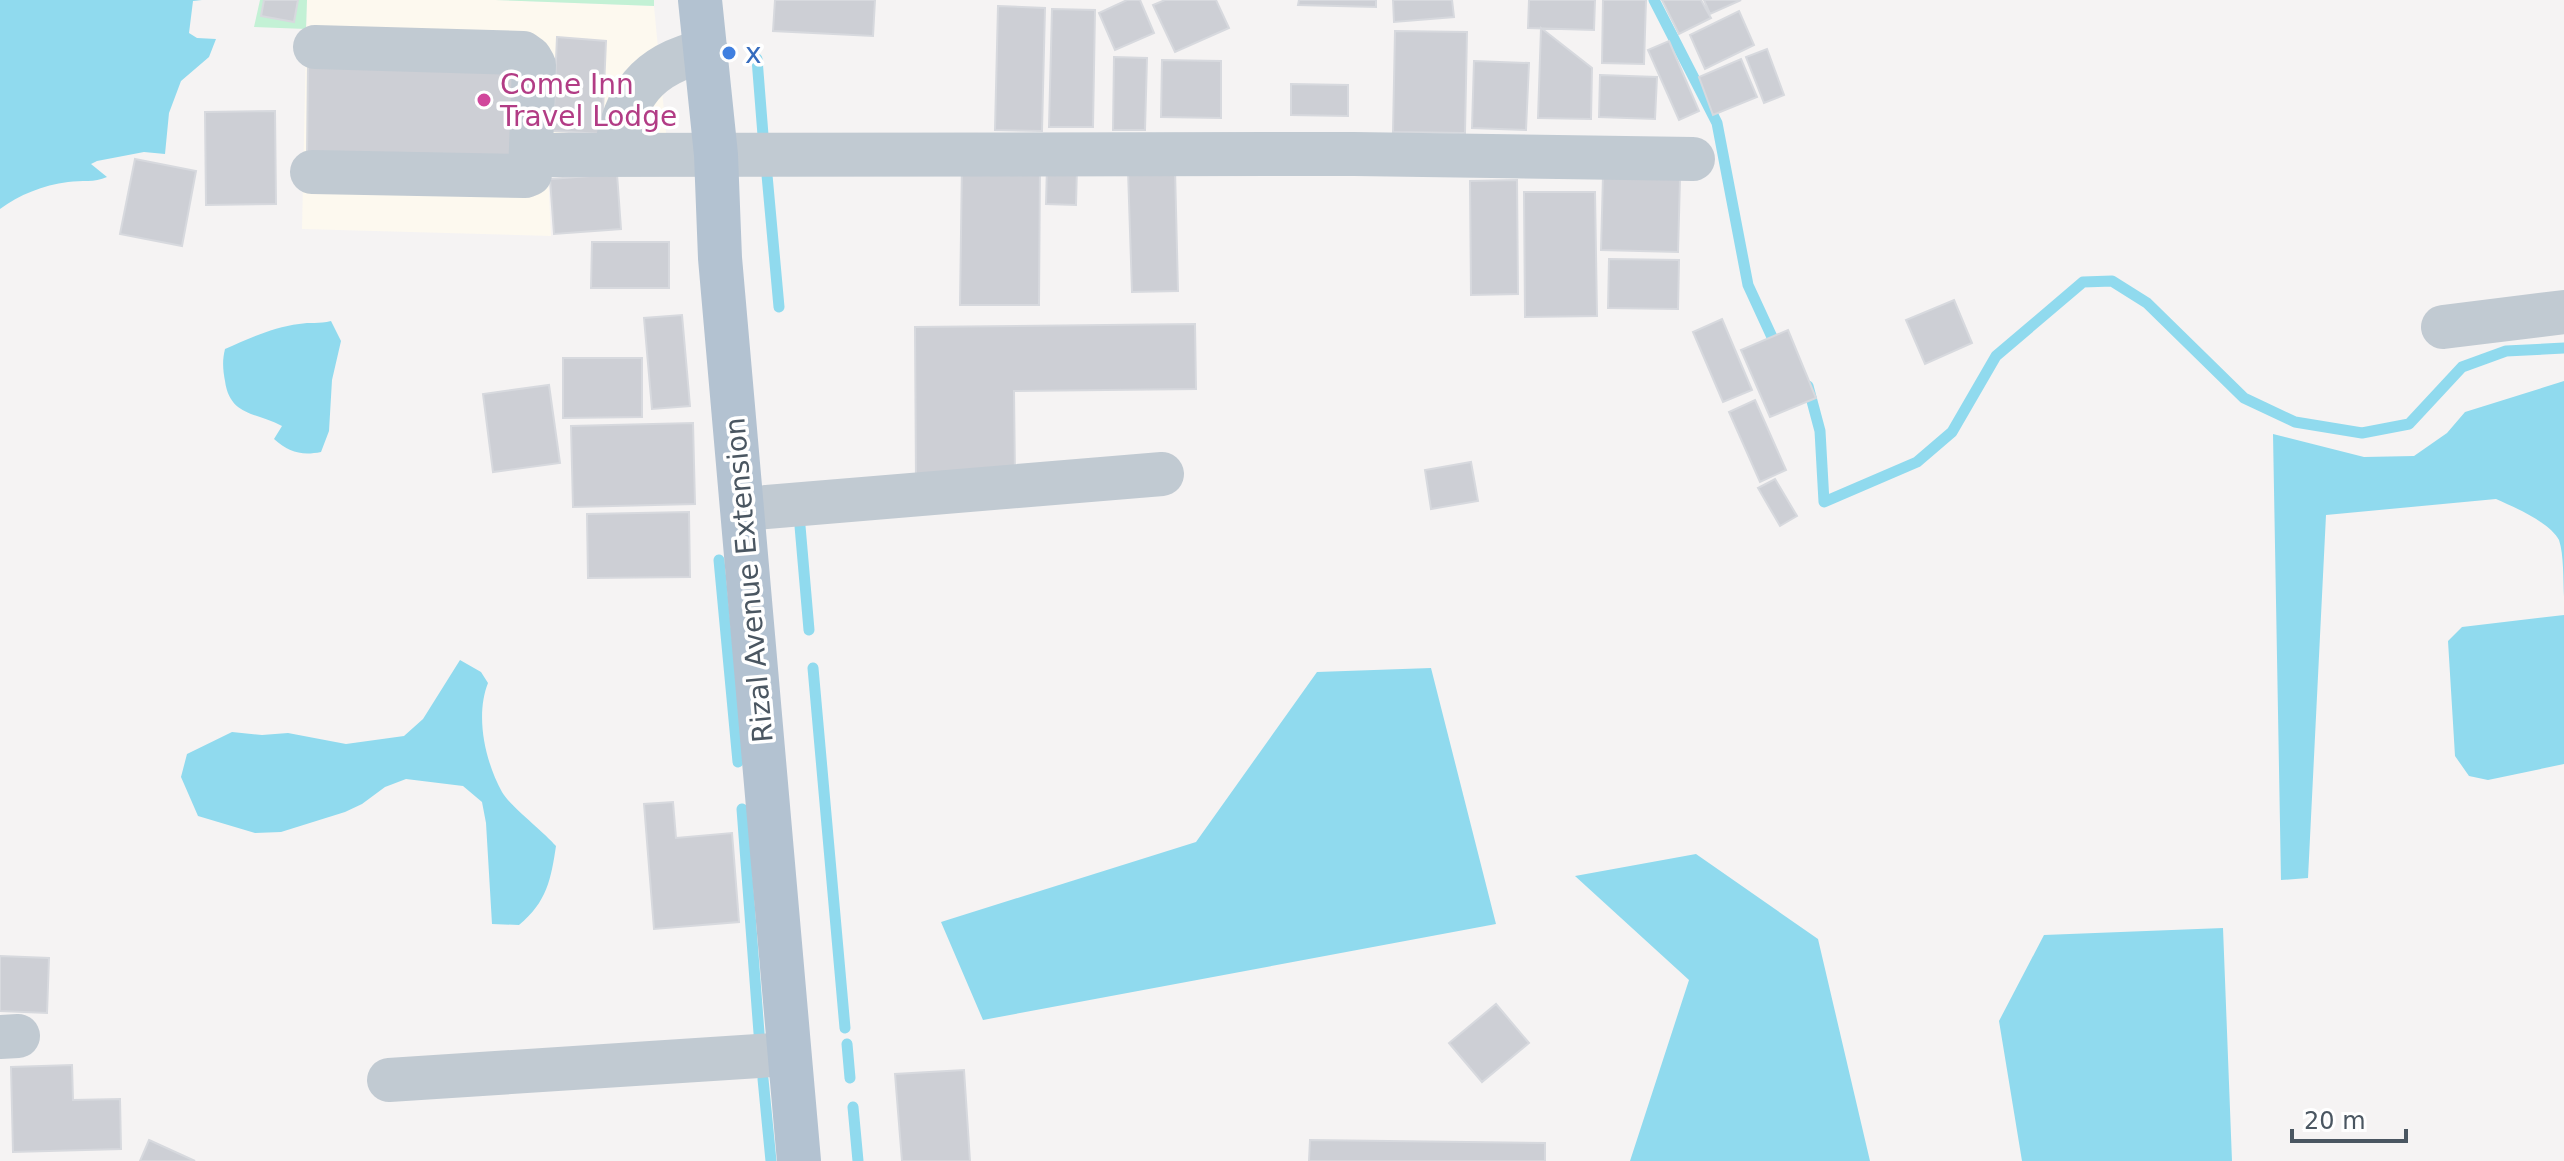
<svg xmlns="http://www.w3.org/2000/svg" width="2564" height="1161" font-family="'DejaVu Sans',sans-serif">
<rect width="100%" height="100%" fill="#f5f3f3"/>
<!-- commercial -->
<path fill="#fdf9ef" d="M307,0H495L654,6L670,174L548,172L551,236L302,229Z"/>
<!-- green -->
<path fill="#c3f1d5" d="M260,0H307L306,29L254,27Z
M495,0H654V6Z"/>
<!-- water -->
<path fill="#90daee" d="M0,0H202L193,1L189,33L197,38L216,39L209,57L181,81L169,113L165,154L144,152L97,161L91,164L107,177C94,183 82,180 68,182C43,185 19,195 0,209Z
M331,321L341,341L332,380L329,431L321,452C301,456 289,452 274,439L282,426C257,412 230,417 225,381C223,370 222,361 225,349C248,339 273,327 299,324C310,322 319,324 331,321Z
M2564,381V597C2563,580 2564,555 2559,540C2549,522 2514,507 2496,499L2326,515L2308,878L2281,880L2273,434L2364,457L2414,456L2447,433L2465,412Z
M2564,615V764L2488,780L2469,776L2455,756L2448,641L2462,627Z
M460,660L481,672L488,683C475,716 485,761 502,792C510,806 543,831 556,846C551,879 547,902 519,925L492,924L486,823L482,802L463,786L406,779L385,787L362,804L345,812L281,832L255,833L198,816L181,777L187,754L232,732L262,735L288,733L346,744L404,736L423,719Z
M1431,668L1496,924L983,1020L941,922L1196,842L1317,672Z
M1696,854L1818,939L1870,1161H1630L1689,980L1575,876Z
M2223,928L2232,1161H2022L1999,1021L2044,935Z"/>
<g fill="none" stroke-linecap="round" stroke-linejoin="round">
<!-- stream -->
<path stroke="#90daee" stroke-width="11" d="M1654,0L1717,123L1748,285L1777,348
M757,59L763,135
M767,175L779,307
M1808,386L1820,431L1824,502L1917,462L1952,432L1996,356L2083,282L2112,281L2147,303L2244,398L2295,422L2362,433L2409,424L2462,367L2506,351L2564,348
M800,526L809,630
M719,560L738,762
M813,668L845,1028
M742,809L760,1046
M847,1044L850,1078
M763,1079L771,1161
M853,1107L858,1161"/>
</g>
<!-- building -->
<path fill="#cdcfd5" stroke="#d7d9de" stroke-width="2" d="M264,0H298L294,22L261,16Z
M775,0H875L873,36L773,31Z
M1127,0H1140L1154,33L1115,50L1099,13Z
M1165,0H1216L1229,28L1175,52L1153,5Z
M1299,0H1376V7L1298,5Z
M1393,0H1452L1454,17L1394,22Z
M1529,0H1595L1594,30L1528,28Z
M1603,0H1646L1644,64L1602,63Z
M1662,0H1701L1711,18L1679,34Z
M1704,0H1741L1710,14Z
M998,6L1045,8L1042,131L995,130Z
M1052,9L1095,10L1093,127H1049Z
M1739,11L1754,45L1705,69L1690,35Z
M1541,28L1592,68L1591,119L1538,118Z
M1395,31L1467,32L1465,133L1393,132Z
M557,37L606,41L602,134L553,131Z
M1669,41L1699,111L1679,120L1648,50Z
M1767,49L1784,95L1764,103L1746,57Z
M1114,57L1147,58L1145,130H1113Z
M1741,59L1757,97L1713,115L1699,77Z
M1162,60L1221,61V118L1161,117Z
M1474,61L1529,63L1526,130L1472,128Z
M308,62L516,64L515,162L307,159Z
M1600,75L1657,77L1655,119L1599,117Z
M1291,84L1348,85V116L1291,115Z
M275,111L276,204L206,205L205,112Z
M135,159L196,171L182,246L120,234Z
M962,162L1040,163L1039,305H960Z
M1047,166L1077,167L1076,205L1046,204Z
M1175,169L1178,291L1132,292L1128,170Z
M617,174L621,229L554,234L550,179Z
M1603,176L1680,179L1678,252L1601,250Z
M1517,180L1518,294L1471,295L1470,181Z
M1524,192H1595L1597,316L1525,317Z
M592,242H669V288H591Z
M1609,259L1679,260L1678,309L1608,308Z
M1954,300L1972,343L1925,364L1906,320Z
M682,315L690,406L652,409L644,318Z
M1722,319L1752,390L1723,402L1693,332Z
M1195,324L1196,389L1014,391L1015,479L916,481L915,327Z
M1788,330L1816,398L1770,417L1741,350Z
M563,358H642V417L563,418Z
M549,385L560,463L493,472L483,394Z
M1755,400L1786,470L1760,482L1729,412Z
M693,423L695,504L573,507L571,426Z
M1471,462L1478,501L1431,509L1425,470Z
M1775,479L1797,516L1780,526L1758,488Z
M689,512L690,577L588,578L587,514Z
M673,802L676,838L732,833L739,922L654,929L644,804Z
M0,956L49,958L47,1013L0,1011Z
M1496,1004L1529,1043L1482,1082L1449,1043Z
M72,1065L73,1100L120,1099L121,1149L13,1152L11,1067Z
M964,1070L970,1161H902L895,1074Z
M149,1140L195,1161H140Z
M1310,1140L1545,1143V1161H1309Z"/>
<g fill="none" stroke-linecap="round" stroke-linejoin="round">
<!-- minor -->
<path stroke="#c1cad2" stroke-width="44" d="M531,155L1354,154L1693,159
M615,155C624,96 646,64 706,51
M312,172L525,176L530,174L534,65L530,58L523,53L315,47
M2443,327L2564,312
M743,509L1162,474
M0,1037L18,1036
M389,1080L789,1054"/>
<!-- major -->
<path stroke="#b3c2d1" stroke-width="44" d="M700,0L716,155L720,258L799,1161"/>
</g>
<!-- markers -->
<circle fill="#3f7fe0" stroke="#fff" stroke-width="3" cx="729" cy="53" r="8"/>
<circle fill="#d1479c" stroke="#fff" stroke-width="3" cx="484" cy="100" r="8"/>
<g text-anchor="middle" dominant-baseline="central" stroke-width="7" stroke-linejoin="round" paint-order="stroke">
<!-- shop labels -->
<g font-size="28" fill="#366cbe" stroke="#fff" text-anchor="start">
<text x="745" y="53">x</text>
</g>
<!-- hotel labels -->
<g font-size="28" fill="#b23c85" stroke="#fff" text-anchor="start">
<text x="500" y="84">Come Inn<tspan x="500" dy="32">Travel Lodge</tspan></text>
</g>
<!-- street labels -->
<g font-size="28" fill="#4a5661" stroke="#fff">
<text transform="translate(749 580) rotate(-95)">Rizal Avenue Extension</text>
</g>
</g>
<!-- scale -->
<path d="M2292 1129v12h114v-12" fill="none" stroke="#4a5661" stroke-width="4"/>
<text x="2304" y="1129" font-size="24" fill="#4a5661" stroke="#ffffff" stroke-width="6" paint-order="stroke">20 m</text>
</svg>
